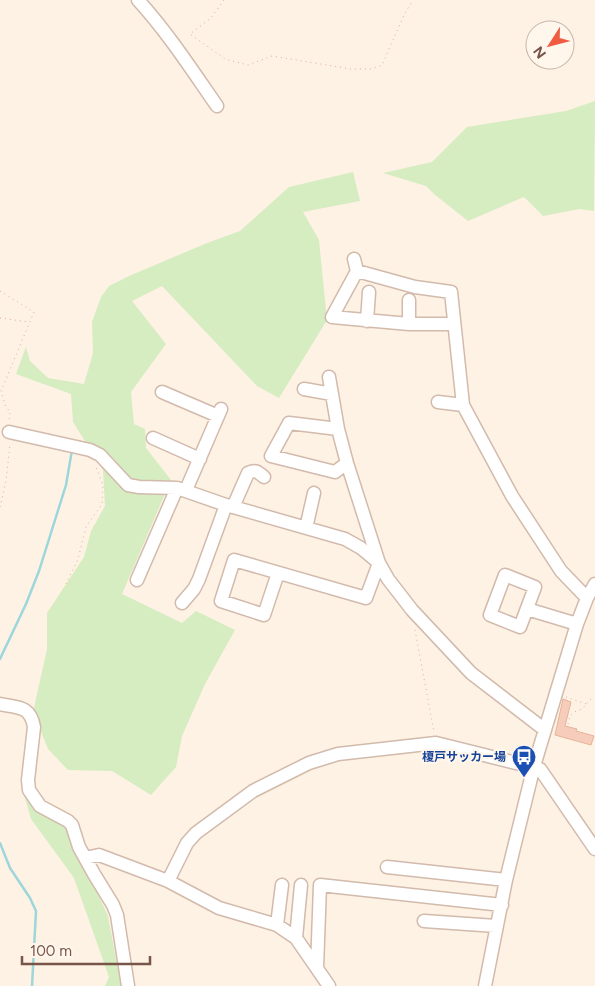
<svg xmlns="http://www.w3.org/2000/svg" width="595" height="986" font-family="Figtree,'Noto Sans JP',sans-serif">
<rect width="100%" height="100%" fill="#fef2e4"/>
<!-- green -->
<path fill="#d6ecc1" d="M595,101L594,211L579,209L543,216L524,197L468,221L434,194L426,186L383,173L432,162L467,127L566,111Z
M353,172L360,201L303,212L319,240L327,320L279,398L257,386L162,286L132,301L166,344L131,392L134,424L145,429L146,448L171,480L122,594L182,623L196,611L235,630L205,684L182,736L176,767L151,795L112,771L68,770L48,749L33,712L47,649V613L84,557L91,531L105,506L103,470L73,422L71,394L16,374L26,347L30,361L48,378L84,384L93,353L92,322L101,297L109,286L129,276L207,243L240,231L289,187Z
M23,791L61,813L108,916L121,986H105L109,977L74,878L31,819Z"/>
<g fill="none" stroke-linecap="round" stroke-linejoin="round">
<!-- stream -->
<path stroke="#9dd6db" stroke-width="2.5" d="M0,659L26,604L39,571L66,485L72,450
M0,843L10,868L30,898L36,911L32,986"/>
</g>
<!-- building -->
<path fill="#f5cdba" stroke="#e9b299" d="M563,699L571,702L565,726L577,729L576,731L594,736L591,745L555,735Z"/>
<g fill="none" stroke-linecap="round" stroke-linejoin="round">
<defs>
<path id="minor" d="M138,0C168,33 192,70 217,106
M354,259L357,271L332,317L409,324H454
M357,271L415,287L451,292L463,405L512,496L561,571L587,598
M409,300V324
M367,321L369,292
M329,377L338,429L347,463L379,563L388,579L412,610L471,673L545,730
M304,389L332,394
M162,392L218,416
M438,402L463,405
M338,429L289,423L271,456L335,472L347,463
M9,432L90,450L100,455L128,485L139,487L177,488L226,505L345,539L361,548L379,563L366,598L234,560L221,601L264,615L278,573
M153,438L200,459
M186,490L221,409
M233,507L248,473C255,469 258,472 264,477
M306,528L314,493
M505,575L535,587L520,627L490,615Z
M137,580L177,488
M182,603L194,589L199,579L226,505
M527,609L577,624
M0,704C18,708 30,705 34,727L28,780L29,790L40,806L68,821L72,825L79,847L94,874L113,905L117,915L128,986
M85,858L99,855L168,881L219,908L277,925L296,938L329,986
M387,867L506,880
M168,881L187,843L196,833L253,791L309,763L338,754L436,743L540,769L595,849
M424,921L496,926
M277,925L282,885
M296,938L301,885
M317,968L320,885L502,905
M485,986L506,880L534,766L577,624L587,598L595,584"/>
</defs>
<!-- minor casing -->
<use href="#minor" stroke="#d2baac" stroke-width="15"/>
<!-- path -->
<path stroke="#dab09d" stroke-width="1" stroke-dasharray="1 4" stroke-linecap="butt" d="M224,0L211,18L190,34L225,59L248,65L272,56L351,69H371L382,65L404,15L413,0
M0,291L34,312L1,391L5,405L10,412L9,422
M0,318L29,322
M0,507L6,481L10,444
M66,584L78,559L86,527L102,504L103,485L96,467
M415,630L434,732
M566,697L586,704
M568,724L570,716L574,712L582,709L591,699H595"/>
<!-- minor -->
<use href="#minor" stroke="#fff" stroke-width="12"/>
</g>
<!-- icons -->
<defs>
<symbol id="bus-pin" viewBox="-11 -11 22 30"><path d="M0 17L-7.5 6A9.5 9.5 0 1 1 7.5 6Z" fill="#1a4fb4" stroke="#fff6ec"/><path d="M-5-6H5V4H4V6H2V4H-2V6H-4V4H-5ZM-3.5-4V0h7V-4ZM-3.5 1.2v1.5H-2V1.2ZM2 1.2v1.5H3.5V1.2Z" fill="#fff"/></symbol>
</defs>
<g fill-rule="evenodd">
<use href="#bus-pin" x="510" y="743" width="28" height="38"/>
</g>
<g text-anchor="middle" dominant-baseline="central" stroke-width="4.5" stroke-linejoin="round" paint-order="stroke">
<!-- transit labels -->
<g font-size="12" font-weight="bold" fill="#164399" stroke="#fff6ec" text-anchor="end">
<text x="506" y="757">榎戸サッカー場</text>
</g>
</g>
<!-- north arrow -->
<g transform="translate(550 45) rotate(234)"><circle r="24" fill="#fff6ec" stroke="#c9b6aa"/>
<path d="M0-4L9 19L0 12L-9 19Z" fill="#ef5c42"/>
<text y="-8" font-size="14" font-weight="bold" text-anchor="middle" fill="#785548">N</text>
</g>
<!-- scale -->
<path d="M22 956v8h128v-8" fill="none" stroke="#785548" stroke-width="2.5"/>
<text x="30" y="956" font-size="15" fill="#785548" stroke="#fff6ec" stroke-width="4" paint-order="stroke">100 m</text>
</svg>
